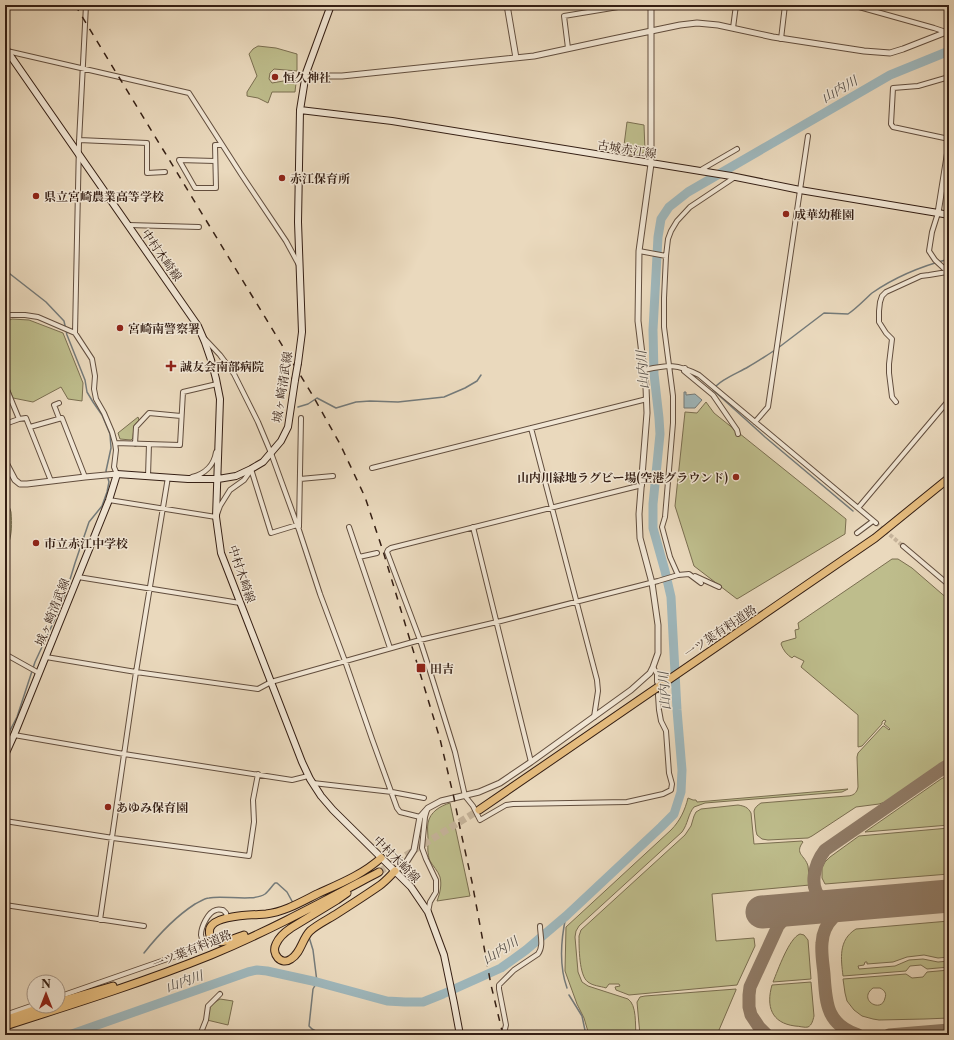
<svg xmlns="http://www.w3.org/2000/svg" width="954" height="1040" font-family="'Libre Caslon Text','Noto Serif JP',serif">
<rect width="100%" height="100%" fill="#ead9bd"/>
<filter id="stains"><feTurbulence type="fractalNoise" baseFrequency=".005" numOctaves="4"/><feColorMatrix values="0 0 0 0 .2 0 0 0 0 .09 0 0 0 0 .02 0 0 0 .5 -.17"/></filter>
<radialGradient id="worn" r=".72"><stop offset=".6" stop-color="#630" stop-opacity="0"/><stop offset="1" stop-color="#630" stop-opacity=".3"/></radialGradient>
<!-- green -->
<path fill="#bebd8c" stroke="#7a6e50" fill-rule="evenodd" d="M258,46L276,48L297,54V71L274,69L270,73L269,79L272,83L295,79L296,83L295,92H272L268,103L258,98L247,96V92L257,76L249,54L253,49Z
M627,122L644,125L645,151L639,156L623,153Z
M12,319L29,320L63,333L83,383L82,401L68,399L61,387L33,402L13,398L5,379V322Z
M706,402L714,413L846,519L845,534L737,599L694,566L675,506L685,412L697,413Z
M138,417L139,420L134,426L133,438L131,440L120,439L118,433Z
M5,500H6C8,504 10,508 11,512C12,523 12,535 8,545L5,546Z
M892,559H898L912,568L949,600V760L937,766L885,802L879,804L856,807L812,836L808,838L768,840L762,839L757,835L756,831L754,811C755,807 758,805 761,803L847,796C853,796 857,793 858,787L857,757L858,753L883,726H884L889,730L890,729L884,724L886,721L884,720L882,722V724L862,746L858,747V715L801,667L804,661L794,656L792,658C787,655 783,650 781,644L782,642L796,638L795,630L799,629L798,623Z
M949,775V825L865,832L941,779Z
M848,789L842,792L705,803L694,807C688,814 688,824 682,832L579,926L576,931L575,937L578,972L582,982L588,986L628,999C637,1005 635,1025 636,1035H589L584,1018L577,1004L565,971L566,927L671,830C680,821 685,810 688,798L693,800H696L697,802Z
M450,803L470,896L437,901C440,893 442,885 440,877C438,871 433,866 430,861C427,854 428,846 428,839C428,834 427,828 428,823C430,812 440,806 450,803Z
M738,805C744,806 748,807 751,813L754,844L802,841L803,842C794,854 805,855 808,866C809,872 809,879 810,885L712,894L716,941L754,938L755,946L737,985L629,995L616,990L615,987L620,986L619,984H609L606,988C600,986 593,986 588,982C579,976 579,947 579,936L581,930L685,835L691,826L694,816L696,812L701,809Z
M949,828V874L825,884L822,878V868L825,862L830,857L859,836Z
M949,921V957L938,958L924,955L907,957L893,962L867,964V962H865L864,965L858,966L859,969L895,966L909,960L923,959L938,962L949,961V967L927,969L921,965L910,966L906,971L843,976C841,959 838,940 856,929Z
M800,934L804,935L808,940L811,979L773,982C778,970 789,938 800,934Z
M949,970V1018L925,1019L879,1020L873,1019L862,1016L854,1010L847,1001L845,993L843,979L906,974L912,978L923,977L927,972ZM873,988H880C884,990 887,993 885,998C882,1014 857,1000 873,988Z
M811,982L814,1016C813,1020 812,1025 808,1027C805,1028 799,1026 795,1026C771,1023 766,1006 772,985Z
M736,989V990L719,1030L713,1035H640L637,1002L640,997L645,996Z
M220,999L233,1001L228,1025L207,1020L209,1006Z"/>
<!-- water -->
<path fill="#9eb7bc" stroke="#747a79" d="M684,392H686V395L695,394L702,400L695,408H684Z"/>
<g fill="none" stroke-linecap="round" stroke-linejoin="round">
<!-- stream -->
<path stroke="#747a79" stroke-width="1.5" d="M5,270L46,302L64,321L67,335L85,380L87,392L93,402L102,415L110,434L111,448L106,471L109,482L107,492L102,506L89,522L75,563L68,586L54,621L35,662L17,717L5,740
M778,348L824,313L848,314C857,308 864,300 872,293C895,277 922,266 949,259
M775,350C766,356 757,362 748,367C738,373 719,380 713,390L765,437L853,511
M298,407L308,404L317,398L336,408L356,402L370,401L398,402L444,397L465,388L477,381L481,375
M566,916C561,939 559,966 567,988
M309,937L313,950L317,982L313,989L309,1026L312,1029L323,1035
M144,953C159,934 175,917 195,904C199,902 205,898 209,898C223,895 253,902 265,894C269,891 272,886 275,883H277L287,892L293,903
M569,995L582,1016L586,1035"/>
<!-- river -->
<path stroke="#9eb7bc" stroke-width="9" d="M69,1035L248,972L257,970L267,971L317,982L387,1001L405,1002H423L443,994L501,968L526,950L566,916L661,827L674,814L681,792L682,770L677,710L671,597L665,571L653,528V504L660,434L659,418L654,374L653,330L658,237L661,219L669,207L688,192L890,75L949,51"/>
<!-- taxiway -->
<path stroke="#907c68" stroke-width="13" d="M838,905C833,904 827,903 823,900C807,888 815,863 825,850L942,769L949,765
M767,1035L759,1027L751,1015L749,1007V995L750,987L778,926C787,915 791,914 804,908
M858,1035C826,1024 826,1003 824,974C823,964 821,953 822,943C823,922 839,909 858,903
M889,1035L949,1030"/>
<!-- runway -->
<path stroke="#907c68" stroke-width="33" d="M762,912L949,896"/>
<!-- minor-tunnel -->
<path stroke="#c6b49b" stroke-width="4" stroke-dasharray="4 2" stroke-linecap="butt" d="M876,523L903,546"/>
<!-- primary-tunnel -->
<path stroke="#c6b49b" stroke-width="7" stroke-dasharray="7 3.5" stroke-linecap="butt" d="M379,872L479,810"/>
<defs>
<path id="minor" d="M852,5L934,28L946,32
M733,28L736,5
M781,39L785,5
M568,48L564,16L618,7V5
M7,51L189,93L241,174L286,241L299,265
M949,77L918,86L893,88L891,124L893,127L949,139
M79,140L147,143V173L165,172
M215,161L179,160L195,188H216L215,145H222
M699,171L737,149
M938,213L932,232L929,251L935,260L949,273
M128,225L199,227
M639,251L666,256
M5,317L11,315H25L38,317L75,333L92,359L95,376L94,389L96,399L104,413L112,432L115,443L116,450L114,467L117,474
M75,333L79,142L86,5
M205,339L220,355L234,374L258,422L271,453L299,530L320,594L345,661L372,739L397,808L400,812L420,817
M685,368L684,371L713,395L737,430L738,434
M644,370C668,365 676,363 699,375L876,523
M5,385L19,419L26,418L51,481
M896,402L892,397L889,373V364L892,339L886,333L879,322V311L880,302L882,296L886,292L921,276L929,275L947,272
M59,418L54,405L59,403
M755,422L768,407L808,136
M5,424L19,419
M30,427L62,418L85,477
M531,428L597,680L598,691L594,717
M115,443L180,445L183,392L217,384
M135,444L136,427L149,413L181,416
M372,468L647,399
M251,469L271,533L297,525
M148,476L149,444
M192,477C205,474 214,465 216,452
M300,479L333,476
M642,485L391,548L388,550L387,552L420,640L429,668L455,752L465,796L473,806L480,820L506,805L513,804L627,802L663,794L671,790L672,784L669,773L666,731L661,721L659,710L658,695
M109,500L216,517L220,506L230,490L244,480L251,470
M858,508L949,400
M299,527L301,418
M349,527L390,648
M473,527L531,762
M857,533L873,521
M903,546L949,585
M359,557L377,553
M678,575L670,557L662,527L665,517L673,423V396L664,327V298L666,256L668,239L671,231L677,221L690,207L735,177
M695,576L719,587
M78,577L240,603
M5,654L39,673
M46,657L136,672L258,689L271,682L420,640L497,622L658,581L678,575L689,574L701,583
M653,667L657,674V682
M14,735L124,754L292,780L308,776
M313,783L392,792L424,798
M427,810L425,817L422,848L426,859L436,880V892L430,902L428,912
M5,821L113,838L249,856L254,822L253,800L258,774
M5,905L144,926
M100,920L136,672L168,477
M58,997L199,948L203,945C203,941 202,938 201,935C201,927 208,912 216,910C219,909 221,910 223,910L226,913L227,918
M5,1015L34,1005
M202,1035V1030L206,1020L208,1006L220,994
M505,1035L504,1033L506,1025L499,989V985L514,970L538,954C544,946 540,935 540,926"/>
<path id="tertiary" d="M507,5L516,58
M306,73L318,76H342L534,56L613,39L680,25L697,23L718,25L773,37L864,51L890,53L903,49L949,31
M938,213L949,144
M5,461L15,480L20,484H27L85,477L117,474
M395,871L407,861L414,850L420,817L428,808L441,801L479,792L500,783L531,762L631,690L650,673L653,667L658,653V625L652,583L640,538L639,514L647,413L646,387L638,321L639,251L651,164V5"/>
<path id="secondary" d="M5,48L198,326C209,349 216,375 220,399L216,517L221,553L302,762L310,779L321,796L333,810L411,887L428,912L444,955L454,1003L460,1035
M300,110L392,121L731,176L800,190L938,213L949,215
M298,363L302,332L298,222L300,110L306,73L331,5
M5,755L14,735L109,500L117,474L188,479H218L236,476L251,469L263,462L281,441L288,427L295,380"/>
<path id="primary" d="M479,810L875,538L949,478
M347,893L337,900L291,928C285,932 279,937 276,944C271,954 281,966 291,959C301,953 302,939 310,931C318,924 329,919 338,913C352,904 366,895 379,886C385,882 390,876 395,871
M244,935C235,938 216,948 210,936C209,932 209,928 212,925C220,915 253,915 266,914C284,912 301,902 317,894C339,884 362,875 381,858
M58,1002L113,986
M5,1020L45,1006
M5,1026C74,1004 144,982 211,955C269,931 324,901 379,872"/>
</defs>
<!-- minor casing -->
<use href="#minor" stroke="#624e3e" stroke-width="6"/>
<!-- tertiary casing -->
<use href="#tertiary" stroke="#624e3e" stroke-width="7"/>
<!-- secondary casing -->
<use href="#secondary" stroke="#351f14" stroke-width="8"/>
<!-- primary casing -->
<use href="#primary" stroke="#351f14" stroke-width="9"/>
<!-- minor -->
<use href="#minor" stroke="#f1e6d4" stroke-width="4"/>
<!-- tertiary -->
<use href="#tertiary" stroke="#f1e6d4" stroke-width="5"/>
<!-- secondary -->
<use href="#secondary" stroke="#f1e6d4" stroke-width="6"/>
<!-- primary -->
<use href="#primary" stroke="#e5bc7e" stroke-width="7"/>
<!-- rail -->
<path stroke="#351f14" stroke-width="1.5" stroke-dasharray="7 7" stroke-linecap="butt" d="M75,5L313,396L340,444L365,497L383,551L440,739L454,798L460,828L472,882L491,985L503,1035"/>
<defs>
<path id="secondary-bridge" d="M295,380L298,363"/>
</defs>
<!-- secondary-bridge casing -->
<use href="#secondary-bridge" stroke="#351f14" stroke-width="8" stroke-linecap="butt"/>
<!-- secondary-bridge -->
<use href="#secondary-bridge" stroke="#f1e6d4" stroke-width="6"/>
</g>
<!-- markers -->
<g fill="#8f2418" stroke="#f1e6d4" stroke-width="1.5">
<circle cx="275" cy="77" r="4"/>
<circle cx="282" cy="178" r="4"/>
<circle cx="36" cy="196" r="4"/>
<circle cx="786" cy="214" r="4"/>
<circle cx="120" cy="328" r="4"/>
<path d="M169 360h4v4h4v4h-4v4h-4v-4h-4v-4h4z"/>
<circle cx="736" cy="477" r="4"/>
<circle cx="36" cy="543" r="4"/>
<rect x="416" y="663" width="10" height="10" rx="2"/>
<circle cx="108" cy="807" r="4"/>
</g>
<g text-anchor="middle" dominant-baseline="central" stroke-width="3" stroke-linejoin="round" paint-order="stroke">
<!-- poi labels -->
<g font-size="12" font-weight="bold" fill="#351f14" stroke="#f1e6d4" text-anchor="start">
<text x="283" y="77">恒久神社</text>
<text x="290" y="178">赤江保育所</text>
<text x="44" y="196">県立宮崎農業高等学校</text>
<text x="794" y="214">成華幼稚園</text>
<text x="128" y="328">宮崎南警察署</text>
<text x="180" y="366">誠友会南部病院</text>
<text x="728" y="477" text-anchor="end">山内川緑地ラグビー場(空港グラウンド)</text>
<text x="44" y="543">市立赤江中学校</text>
<text x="430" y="668">田吉</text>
<text x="116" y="807">あゆみ保育園</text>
</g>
<!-- street labels -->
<g font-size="12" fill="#351f14" stroke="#f1e6d4">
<text transform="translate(627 149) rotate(9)">古城赤江線</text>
<text transform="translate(162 255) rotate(55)">中村木崎線</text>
<text transform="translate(282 387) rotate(-81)">城ヶ崎清武線</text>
<text transform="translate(242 574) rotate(71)">中村木崎線</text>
<text transform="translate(52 612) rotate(-68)">城ヶ崎清武線</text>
<text transform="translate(720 631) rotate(-34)">一ツ葉有料道路</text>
<text transform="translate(397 859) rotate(45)">中村木崎線</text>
<text transform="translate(192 949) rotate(-22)">一ツ葉有料道路</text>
</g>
<!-- water labels -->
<g font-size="13" font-style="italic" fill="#544d46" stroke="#f1e6d4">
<text transform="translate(839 89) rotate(-30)">山内川</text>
<text transform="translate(642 370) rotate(-94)">山内川</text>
<text transform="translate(664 691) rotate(-94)">山内川</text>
<text transform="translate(500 950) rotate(-32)">山内川</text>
<text transform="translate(184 981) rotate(-19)">山内川</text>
</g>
</g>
<!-- margin -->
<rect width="954" height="1040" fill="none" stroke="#ead9bd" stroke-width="20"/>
<rect x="6" y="6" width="942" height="1028" fill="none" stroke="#351f14" stroke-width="2"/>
<rect x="10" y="10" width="934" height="1020" fill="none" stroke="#351f14"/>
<!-- north arrow -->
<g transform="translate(46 994)"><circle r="19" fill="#f1e6d4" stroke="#a69687"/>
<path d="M0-3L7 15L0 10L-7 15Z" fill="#8f2418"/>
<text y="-6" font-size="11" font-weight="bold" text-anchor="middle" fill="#351f14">N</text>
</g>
<rect width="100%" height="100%" filter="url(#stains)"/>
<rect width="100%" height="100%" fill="url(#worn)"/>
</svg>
